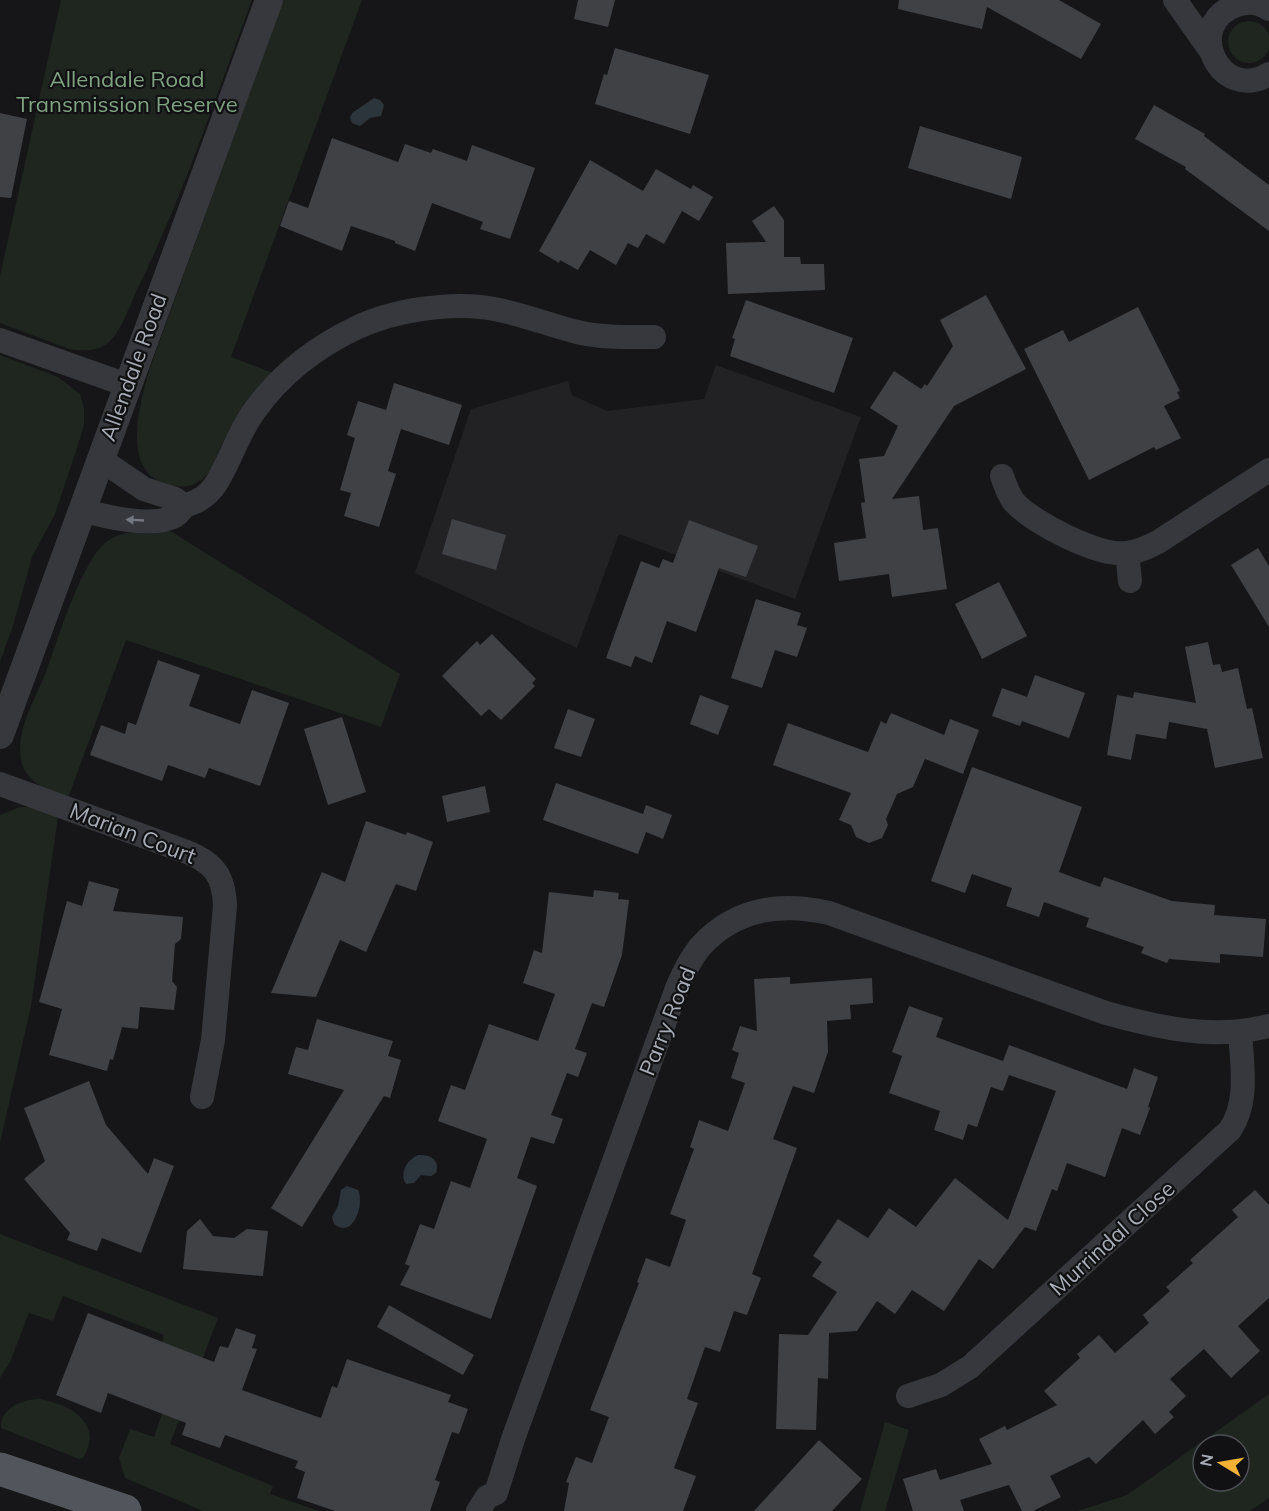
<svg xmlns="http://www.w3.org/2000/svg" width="1269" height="1511" font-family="Mulish,sans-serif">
<rect width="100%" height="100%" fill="#161618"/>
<!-- built -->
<path fill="#222225" d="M716,365L861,417L795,599L619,534L577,648L415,573L471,409L568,381L572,395L607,411L704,399Z"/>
<!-- green -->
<path fill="#1e261f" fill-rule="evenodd" d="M61,0H252C215,98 182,200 135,294C128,310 121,331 109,342C98,352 82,351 69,349L0,323V276Z
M283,0H362L231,357L273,373C254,397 233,421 220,448C215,461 211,475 198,482C187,489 175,487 163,483C121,468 140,401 150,368Z
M1228 42a21 21 0 1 1 42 0a21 21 0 1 1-42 0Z
M0,355L58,377L80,394L84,408V425L77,448L55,514L32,557L13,626L0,662Z
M167,529L400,674L381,727L126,640L68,798C49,790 29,785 22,764C19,753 20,743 22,732C27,711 38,692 46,672C58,639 80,565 105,543C122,529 146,531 167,529Z
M20,807H33L58,816L31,1006L0,1143V815Z
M0,1234L218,1318L170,1444L273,1486L270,1494L319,1511H203L125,1478L119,1458L130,1429L154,1437L162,1414L167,1415L190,1353L162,1342L164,1335L63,1296L53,1321L29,1313L10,1362L0,1378Z
M1269,1394V1498L1250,1511H1078L1127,1495ZM1203,1445H1239V1481H1203Z
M40,1399C71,1405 104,1423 83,1458L79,1459L1,1428C0,1407 24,1399 40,1399Z
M885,1422L909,1430L885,1511H860Z"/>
<!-- water -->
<path fill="#2c353c" d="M374,98L380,100L384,105L381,116L370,118L360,126L352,123L350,118L352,113Z
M418,1155C431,1154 440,1160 436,1173L431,1176L421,1175L414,1183L406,1184C399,1173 407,1160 418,1155Z
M347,1186L358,1190C365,1204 353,1240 334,1224L332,1217L338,1206L341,1190Z"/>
<!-- building -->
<path fill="#404145" d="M578,0H615L608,27L574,19Z
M899,0H1059L1101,24L1081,59L987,7L982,29L898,9Z
M615,48L709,75L690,134L595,104L604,74L607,75Z
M1154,105L1205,134L1204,136L1269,185V231L1185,169L1186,167L1135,139Z
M0,113L27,119L11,198L0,197Z
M920,126L1022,157L1011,199L908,168Z
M332,138L398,162L405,144L431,153L433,149L467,161L472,145L535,168L510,239L480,229L483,222L432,203L415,251L395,243V241L351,226L342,251L280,226L289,201L308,208Z
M590,160L643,191L656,169L691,189L693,185L713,197L699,221L682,211L664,244L646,234L638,248L628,243L616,265L590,250L578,270L560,260L559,263L539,251Z
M774,206L784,220V257H800L801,264H824L825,290L728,294L726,243L766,242L752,221Z
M986,295L1026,369L954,406L892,499L919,496L923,530L938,528L947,589L892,597L889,574L839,581L834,543L866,538L861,503L865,502L859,459L884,456L898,426L870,408L894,371L921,389L925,384L927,386L953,346L940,320Z
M746,300L853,338L834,393L730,356L735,339L732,338Z
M1138,307L1180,391L1177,392L1180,398L1164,406L1181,438L1156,450L1154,447L1089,480L1024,349L1063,330L1069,342Z
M394,383L462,405L449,445L401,429L388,471L396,474L379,527L344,516L351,493L340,490L355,438L347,435L358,401L386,410Z
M452,519L506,535L496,570L442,554Z
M689,520L758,546L746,577L719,568L696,632L667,621L652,663L635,656L631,667L606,658L641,561L659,568L663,559L673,563Z
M1258,548L1269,566V627L1231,565Z
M999,582L1027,636L982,659L955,604Z
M756,599L801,613L797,625L807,628L797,657L775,650L762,688L731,678Z
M492,634L536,679L532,683L535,686L501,720L489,709L481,716L442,676L477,641L480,645Z
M1208,642L1213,665L1220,664L1222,672L1238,668L1247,709L1252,708L1263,758L1215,768L1207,729L1169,722L1166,739L1136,734L1131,760L1107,755L1117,695L1133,698L1134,692L1196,703L1185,647Z
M158,660L200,675L189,706L240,724L252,690L289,703L260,786L209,768L205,778L168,765L162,781L90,755L101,725L125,734L128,722L136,725Z
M1035,675L1085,693L1069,738L1022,721L1020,726L992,716L1002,688L1027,697Z
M700,695L729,706L718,735L690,724Z
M568,709L595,719L581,757L554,748Z
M891,713L944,735L950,719L979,730L963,774L925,759L913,787L897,794L886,819L888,825L882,838L869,843L856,837L851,825L839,820L851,793L773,765L788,723L868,752L881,721L886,724Z
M342,717L366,792L328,805L304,729Z
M972,767L1082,807L1059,872L1100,887L1104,877L1172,901L1215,905L1214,915L1266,919L1263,957L1220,954V963L1169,959L1167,963L1141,953L1144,947L1086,927L1089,918L1044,902L1039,917L1006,906L1012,888L972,874L965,893L931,881Z
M556,783L643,814L646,805L672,815L663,839L646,832L638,854L543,820Z
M485,786L490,812L447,822L442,796Z
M366,821L406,835L407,832L433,842L416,891L396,884L366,952L340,940L316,997L271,993L322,872L345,882Z
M89,881L119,889L113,911L183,917L181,939L175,944L172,981L177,987L174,1010L140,1007L138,1029L122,1027L113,1060L110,1059L107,1071L49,1055L62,1009L39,1002L67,901L82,906Z
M594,890L619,893L618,899L629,900L622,955L604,1007L592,1003L575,1049L587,1053L578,1077L567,1073L551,1115L563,1119L554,1144L531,1137L517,1178L537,1186L491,1319L400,1285L410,1266L405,1264L420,1224L434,1229L451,1181L470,1188L487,1139L438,1121L451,1085L465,1090L489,1024L538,1041L555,994L523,983L534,950L542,953L549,892L593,897Z
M790,977V984L872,978L873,1003L850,1005L851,1019L827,1021L828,1052L814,1093L793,1086L773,1139L797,1148L752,1274L761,1278L747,1315L734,1311L720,1352L705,1347L687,1399L698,1403L674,1468L696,1476L683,1511H564L569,1483L566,1482L576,1457L592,1463L609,1417L590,1410L639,1283L637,1282L646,1258L670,1267L686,1220L670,1214L694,1149L690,1147L699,1120L728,1131L745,1083L731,1078L739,1053L732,1050L740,1026L757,1031L754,979Z
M909,1006L943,1018L936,1037L1003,1061L1009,1045L1127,1089L1134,1068L1158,1077L1148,1107L1150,1108L1140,1135L1122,1128L1105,1177L1067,1163L1057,1191L1052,1189L1036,1231L1025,1227L993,1269L979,1259L944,1311L912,1290L895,1314L877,1301L857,1331L829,1333L828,1379L818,1378L816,1430L776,1429L779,1334L808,1335L837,1292L812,1276L822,1262L813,1256L838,1219L868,1238L889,1208L916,1227L955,1178L1008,1220L1056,1091L1009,1075L1003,1091L991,1087L977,1127L968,1124L963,1140L934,1130L940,1111L889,1093L902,1056L892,1052Z
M317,1019L393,1041L388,1056L401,1060L390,1098L384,1096L302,1227L271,1208L344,1090L288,1074L296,1047L308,1050Z
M89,1081L106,1125L148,1174L154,1158L174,1166L141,1253L102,1238L97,1251L67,1240L70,1233L24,1179L45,1161L24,1108Z
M1255,1190L1269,1205V1298L1238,1326L1260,1351L1231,1378L1204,1349L1170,1379L1186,1396L1169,1412L1174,1417L1155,1434L1143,1420L1096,1464L1089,1457L1050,1476L1061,1497L1033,1511H1022L1009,1485L960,1500L964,1511H913L903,1479L936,1469L940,1480L992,1464L979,1439L1005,1426L1007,1430L1057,1405L1044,1391L1080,1358L1077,1354L1099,1335L1115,1353L1149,1323L1143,1315L1170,1291L1166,1287L1193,1263L1190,1260L1238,1217L1232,1210Z
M200,1219L213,1236L234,1238L247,1229L268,1231L263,1276L183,1269L187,1231Z
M389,1305L474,1355L463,1375L377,1327Z
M88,1313L214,1362L220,1346L228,1348L236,1328L256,1335L252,1348L257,1349L242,1390L321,1418L332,1386L337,1388L347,1359L451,1395L448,1402L468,1409L459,1434L452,1432L435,1480L440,1482L430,1511H335L297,1498L305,1472L295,1468L298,1461L225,1435L220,1448L182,1435L186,1423L108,1393L101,1413L56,1395Z
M819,1440L862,1479L832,1511H754Z"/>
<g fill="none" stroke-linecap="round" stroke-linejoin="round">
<!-- minor -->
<path stroke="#37383d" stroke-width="24" d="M1175,0L1211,51
M1269,9C1260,3 1248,1 1237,5C1182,24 1220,104 1269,74
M0,340L127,385
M100,459L144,489L175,499L185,506
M1002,476C1005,485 1008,494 1014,502C1033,523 1099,557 1127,553C1138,552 1148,547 1158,542L1269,470
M82,510C105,517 153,528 175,516C180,513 181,509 185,506C188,504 194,503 197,501C205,497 212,490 217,482C231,459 238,433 255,410C281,374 316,347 356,328C393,310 453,301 494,309C522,314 549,325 577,332C602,338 628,337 654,337
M1127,553L1130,581
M0,784L187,852C214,863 224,876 225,906L213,1040L202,1097
M908,1396L941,1385L970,1367L1230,1130C1249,1102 1242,1065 1240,1032
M496,1493L513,1439L677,988C683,974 690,959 700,947C735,908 781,902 829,913L1106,1013C1160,1028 1213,1040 1269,1026
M478,1511L487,1497L496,1493"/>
<!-- tertiary -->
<path stroke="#37383d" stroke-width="28" d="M0,735L269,0"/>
<!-- primary -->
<path stroke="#53555c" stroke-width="33" d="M0,1469L125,1511"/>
</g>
<!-- one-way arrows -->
<defs><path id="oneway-solid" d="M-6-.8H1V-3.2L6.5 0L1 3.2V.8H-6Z" transform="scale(1.5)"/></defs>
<use fill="#757881" href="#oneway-solid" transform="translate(135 520) rotate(-177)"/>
<g text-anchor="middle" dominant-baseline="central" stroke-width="4.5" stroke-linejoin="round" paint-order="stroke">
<!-- park labels -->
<g font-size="22" fill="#7fa381" stroke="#111113">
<text x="127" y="79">Allendale Road<tspan x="127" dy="25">Transmission Reserve</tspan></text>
</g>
<!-- street labels -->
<g font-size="22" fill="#a8adb8" stroke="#111113">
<text transform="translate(133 367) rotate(-70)">Allendale Road</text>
<text transform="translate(133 833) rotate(21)">Marian Court</text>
<text transform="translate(667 1021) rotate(-68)">Parry Road</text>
<text transform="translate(1112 1238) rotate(-42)">Murrindal Close</text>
</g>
</g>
<!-- north arrow -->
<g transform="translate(1221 1463) rotate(281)"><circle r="28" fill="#111113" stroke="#4d4f55" stroke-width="1.5"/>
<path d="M0-4.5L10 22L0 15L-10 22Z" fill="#f2b134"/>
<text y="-9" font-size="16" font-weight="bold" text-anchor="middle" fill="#a8adb8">N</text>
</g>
</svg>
